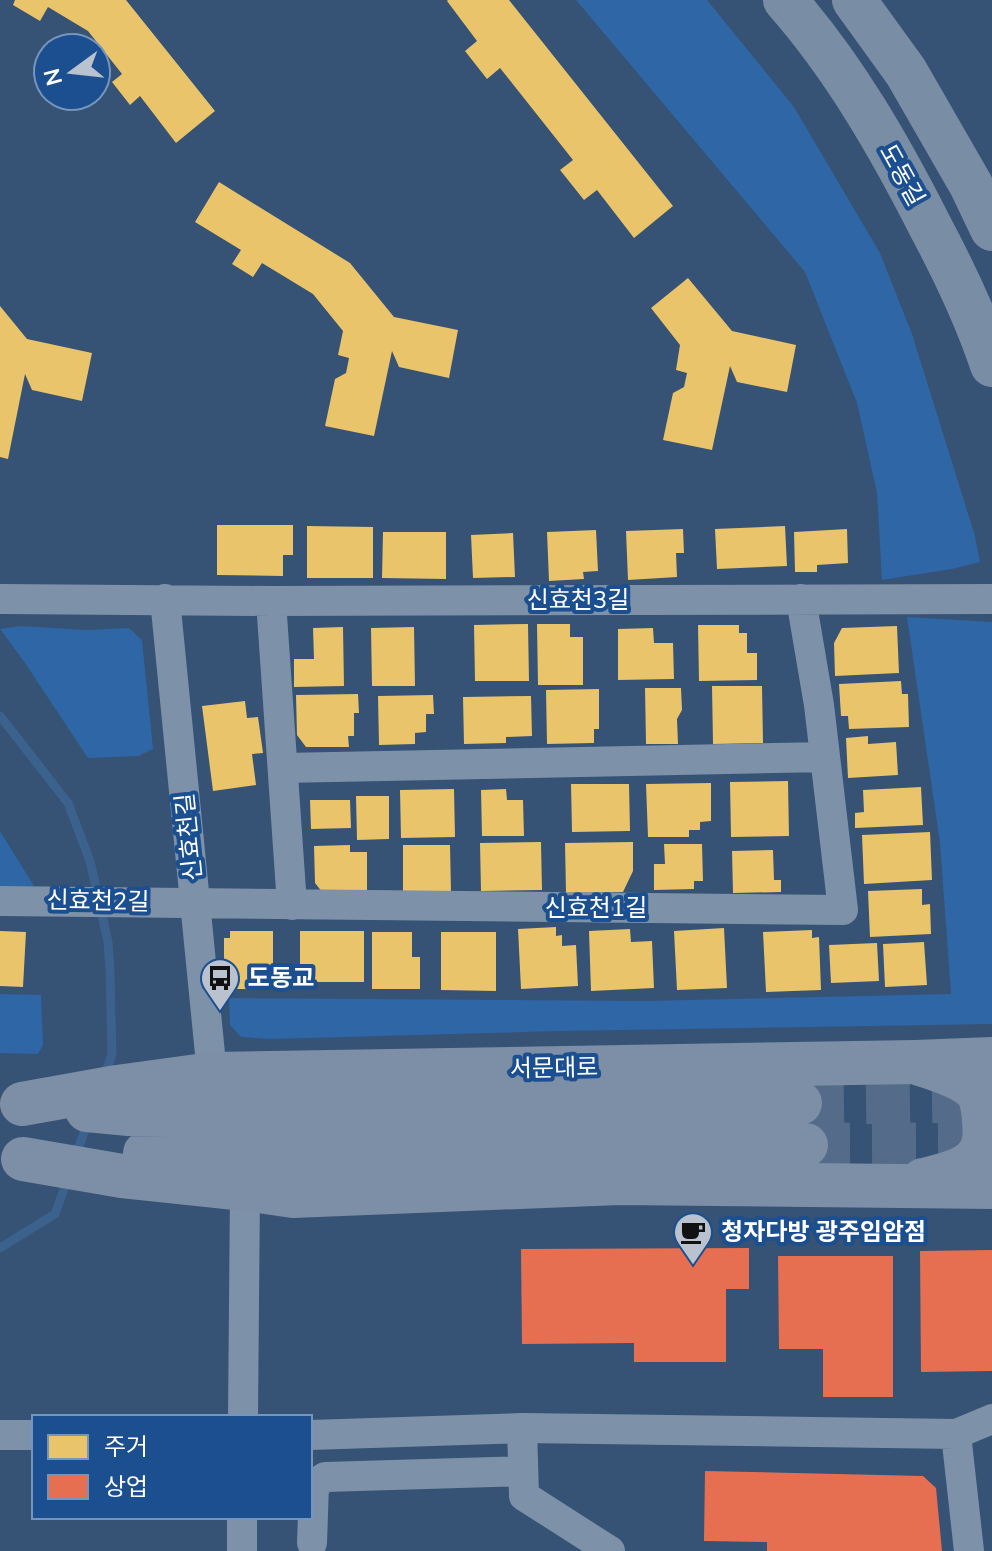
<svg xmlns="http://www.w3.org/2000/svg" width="992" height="1551" font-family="'Nunito Sans','Noto Sans KR',sans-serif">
<rect width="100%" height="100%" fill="#365274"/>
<!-- green -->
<path fill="#2f66a5" d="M576,0H707L794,107L880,253L912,334L975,536L980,562L952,569L882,580L877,493L857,403L805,272Z
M907,617L992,622V1024L560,1031L270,1039L241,1037L230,1025L229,998L647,1001L951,994L940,843Z
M20,626L87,630L129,628L142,640L153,749L138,756L88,758L25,663L0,629Z
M0,831L34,886H0Z
M0,994L41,995L43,1045L38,1054L0,1053Z"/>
<!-- homes -->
<path fill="#e9c46a" d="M15,0H126L215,111L176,143L140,96L130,105L112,82L122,74L88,31L48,7L40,21L13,5Z
M448,0H509L673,206L634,238L597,190L584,200L560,170L573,160L500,68L487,79L465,51L477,41L447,1Z
M219,182L350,263L394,317L458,330L449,378L399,367L392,351L374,436L325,426L335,379L346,373L349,358L338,355L343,331L313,294L262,263L253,277L232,264L241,250L195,222Z
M688,278L732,331L796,345L787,392L737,382L730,366L712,450L663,440L673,393L684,387L687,373L676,370L680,345L651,308Z
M0,306L27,339L92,353L82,401L32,390L25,374L8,459L0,457Z
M217,525H293V555H283V576L217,575Z
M307,526L373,527V578H307Z
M785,526L787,566L717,569L715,529Z
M683,529L684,553H676L677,577L628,580L626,531Z
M847,529L848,563L817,565V572H795L794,532Z
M596,530L598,571L583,572L584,579L549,581L547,532Z
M383,532H446V579L382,578Z
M513,533L515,577L473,578L471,535Z
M528,624L529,681H475L474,625Z
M537,624H570V637H583V685H538Z
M698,625H739V633H747V653H757V680L699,681Z
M897,626L899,673L835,676L834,643L842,628Z
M343,627L344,686L294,687V659H314L313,628Z
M414,627L415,686H372L371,628Z
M653,628L654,643H673L674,679L618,680V629Z
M901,681L902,694H908L909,727L849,729L848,716H841L839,684Z
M712,686H762L763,743L713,744Z
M645,688H681L682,710L677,719L678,744H646Z
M599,689V729H594V743L547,744L546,690Z
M358,694L359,713H354V736H348L349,747H306L297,735L296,695Z
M433,695L434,714H426V732L415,733V744L379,745L378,696Z
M531,696L532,736L506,737V743L464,744L463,697Z
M245,701L247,718L258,717L263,753L252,754L256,785L213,791L202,706Z
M868,736V744L896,742L898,775L848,778L846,738Z
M788,781L789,836L731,837L730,782Z
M711,783V821L700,822V830H689V837H648L646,784Z
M571,784H629L630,831L572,832Z
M921,787L923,825L855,828V813L864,812L863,790Z
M454,789L455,837L401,838L400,790Z
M506,789L507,800H523L524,836H482L481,790Z
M356,796H389V839L357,840Z
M310,800H350L351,828L311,829Z
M930,832L932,880L864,884L862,835Z
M541,842L542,890L481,891L480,843Z
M633,842V871L623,892L566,893L565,843Z
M664,844H702L703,881H694V889L654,890V864H665Z
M350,845V852H367V893H323L315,883L314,846Z
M403,845H450L451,892L403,893Z
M773,850L774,880H781V892L733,893L732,851Z
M922,889V905L930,904L931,934L870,937L868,891Z
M556,927V936L562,935V946L576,945L578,986L521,989L518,929Z
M724,928L727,988L677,990L674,931Z
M630,929L631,942L652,941L654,988L591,991L589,931Z
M812,930V938L819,937L821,990L766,992L763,932Z
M0,931L26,932L23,987L0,986Z
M230,931H273V989H224V938H230Z
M300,931H364V982H300Z
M372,932H412V957H420V989H372Z
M441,932H496V991L441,990Z
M924,942L927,985L885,987L883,944Z
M877,943L879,981L831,983L829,945Z"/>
<!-- shops -->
<path fill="#e76f51" d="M749,1248V1289H726V1362H634V1343L522,1344L521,1249Z
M992,1250V1371L921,1372L920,1251Z
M778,1256H893V1397H823V1349H779Z
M705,1471L923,1476L936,1488L942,1551H767V1542L704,1541Z"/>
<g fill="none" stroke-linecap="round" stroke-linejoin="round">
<!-- stream -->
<path stroke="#3b618d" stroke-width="9" d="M0,716L68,803L90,861L108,942L110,970L112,1054L104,1078
M75,1157L88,1122
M0,1248L55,1214L68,1178"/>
<!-- primary-tunnel -->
<path stroke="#546c89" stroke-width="44" stroke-dasharray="44 22" stroke-linecap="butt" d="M800,1103L992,1100
M806,1145L992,1144"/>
<!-- street -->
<path stroke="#7d92a8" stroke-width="30" d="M0,599L271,601L992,599
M165,599L212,1074
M271,601L292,905
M283,768L825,757
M0,901L843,910L819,705L801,599
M243,1417L245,1189
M522,1428L524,1496L610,1551
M956,1434L969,1551
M0,1435H34
M310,1435L522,1428L956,1434L992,1419
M312,1543L314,1485L325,1477L523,1471
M242,1551V1517"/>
<!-- secondary -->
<path stroke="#798da4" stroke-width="44" d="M785,0C844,67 890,147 930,226C954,271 976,317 992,365
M854,0L906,72L971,185L992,229"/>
<!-- primary -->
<path stroke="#7d8ea7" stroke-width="44" d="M920,1064C936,1069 966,1078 977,1092C982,1099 984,1113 984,1122C985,1130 985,1140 982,1148C973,1170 944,1175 923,1180
M22,1104L117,1087L212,1074L915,1062L992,1059
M87,1110L129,1114L290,1115L800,1103
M145,1153L290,1155L806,1145
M23,1159L122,1176L245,1189L293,1196L619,1183L992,1187"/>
</g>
<!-- icons -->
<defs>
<symbol id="bus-pin" viewBox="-11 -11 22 30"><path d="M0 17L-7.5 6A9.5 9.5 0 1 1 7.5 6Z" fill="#b9c2ce" stroke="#1b4f8f"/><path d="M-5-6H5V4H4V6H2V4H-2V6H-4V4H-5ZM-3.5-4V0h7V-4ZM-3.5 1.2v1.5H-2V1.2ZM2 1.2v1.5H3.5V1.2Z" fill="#111"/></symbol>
<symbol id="cafe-pin" viewBox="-11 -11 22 30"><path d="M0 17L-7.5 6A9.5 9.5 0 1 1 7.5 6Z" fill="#b9c2ce" stroke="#1b4f8f"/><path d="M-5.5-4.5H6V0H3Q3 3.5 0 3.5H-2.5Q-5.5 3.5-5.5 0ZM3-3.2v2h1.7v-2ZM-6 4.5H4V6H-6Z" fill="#111"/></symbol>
</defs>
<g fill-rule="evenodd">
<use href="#bus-pin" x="198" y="956" width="44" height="60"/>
<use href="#cafe-pin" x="671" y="1210" width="44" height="60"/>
</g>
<g text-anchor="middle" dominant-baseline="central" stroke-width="8" stroke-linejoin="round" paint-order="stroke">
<!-- street labels -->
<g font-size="24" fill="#fff" stroke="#1b4f8f">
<text transform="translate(902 175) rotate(61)">도동길</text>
<text x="578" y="600">신효천3길</text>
<text transform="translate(189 837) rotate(-96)">신효천길</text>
<text transform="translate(98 901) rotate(1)">신효천2길</text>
<text x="596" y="908">신효천1길</text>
<text transform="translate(554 1068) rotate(-1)">서문대로</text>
</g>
<!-- poi labels -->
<g font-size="24" font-weight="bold" fill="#fff" stroke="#1b4f8f" text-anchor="start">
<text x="248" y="978">도동교</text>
<text x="721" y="1232">청자다방 광주임암점</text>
</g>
</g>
<!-- legend -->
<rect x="32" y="1415" width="280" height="104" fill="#1b4f8f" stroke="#7695bc" stroke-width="2"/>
<rect x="48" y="1435" width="40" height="24" fill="#e9c46a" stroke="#7695bc" stroke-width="2"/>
<text x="104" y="1455" font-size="24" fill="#ffffff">주거</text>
<rect x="48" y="1475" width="40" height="24" fill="#e76f51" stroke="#7695bc" stroke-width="2"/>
<text x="104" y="1495" font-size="24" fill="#ffffff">상업</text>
<!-- north arrow -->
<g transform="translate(72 72) rotate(255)"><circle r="38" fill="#1b4f8f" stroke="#7695bc" stroke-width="2"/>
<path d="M0-6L14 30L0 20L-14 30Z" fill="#b9c2ce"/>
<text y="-12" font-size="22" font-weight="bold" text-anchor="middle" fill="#ffffff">N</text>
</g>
</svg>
